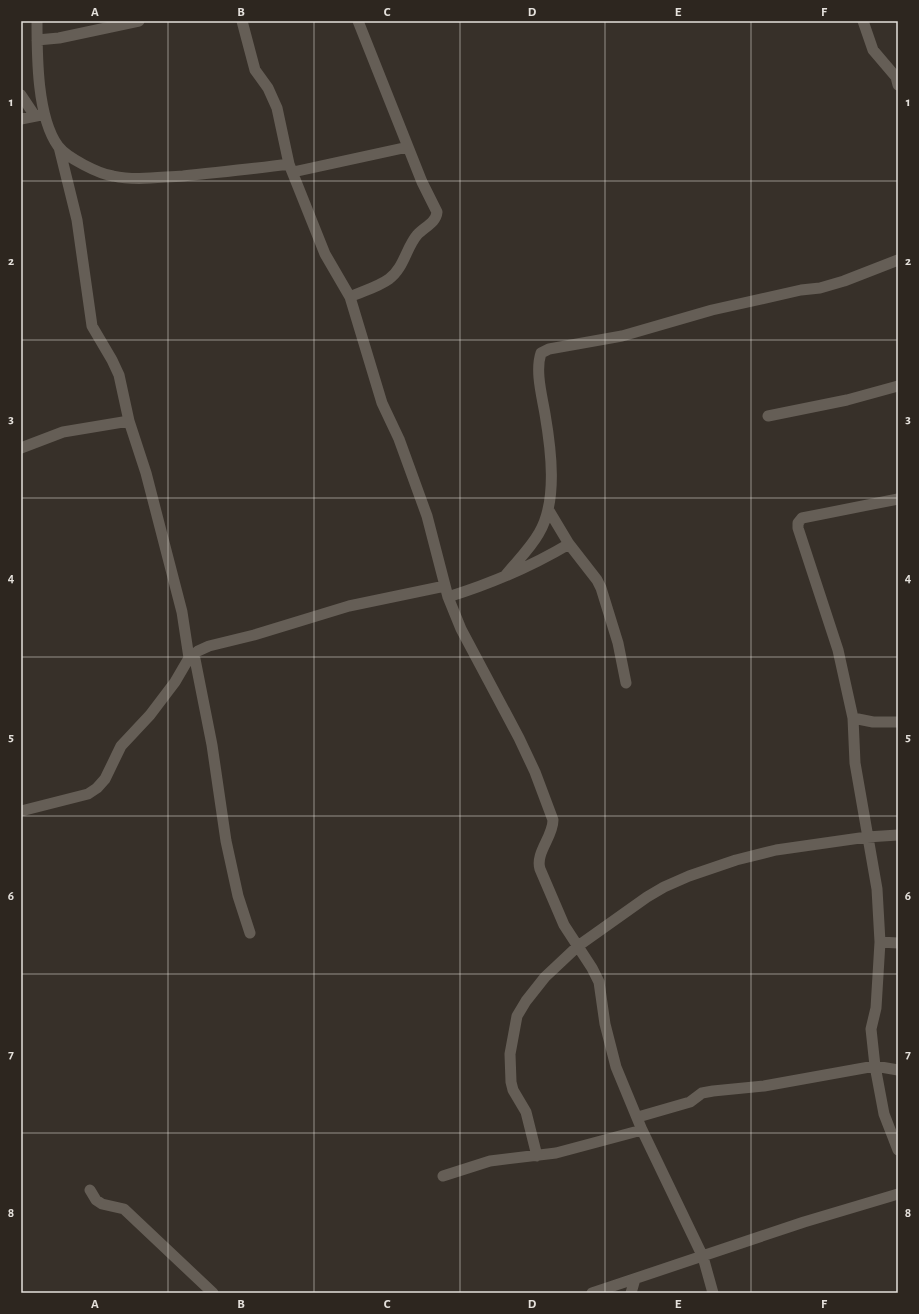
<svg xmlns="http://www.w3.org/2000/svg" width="919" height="1314" font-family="'Alegreya Sans',sans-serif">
<rect width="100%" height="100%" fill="#373029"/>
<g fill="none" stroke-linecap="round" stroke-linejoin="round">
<!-- street -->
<path stroke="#655e56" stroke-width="11" d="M37,21C37,56 37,117 58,146C67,158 99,174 113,176C136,181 160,177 183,176C219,172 254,169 289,164
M242,21L255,70L268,88L277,108L289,164L325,254L350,297L382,403L399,439L427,516L448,597L461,629L519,738L535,772L553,820C553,837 535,853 540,869L564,925L592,968L599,982L605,1024L616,1067L642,1130L703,1257L713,1293
M863,21L873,50L896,77L898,85
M37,40L59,38L139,21
M21,95L35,116
M21,119L41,115
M59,147L77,220L92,326L112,360L119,375L129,421L146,473L182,612L189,658
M293,172L408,147
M350,297C363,291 378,287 389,279C404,268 406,248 417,235C424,227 436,223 437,212L422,182L358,21
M768,416L847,400L898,386
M21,448L63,432L129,421
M898,499L802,518L798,523V528L838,650L853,718L855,763L877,889L880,942L876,1008L871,1029L875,1066L884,1114L898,1150
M548,509L569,544L597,580L601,588L618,643L626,683
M505,576C516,562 530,549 539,533C558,501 551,449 545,414C542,396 535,371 541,353L549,349L622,336L712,310L801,290L820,288L844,281L898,260
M448,597C490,584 532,566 569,544
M194,654L212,745L226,841L238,896L250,933
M853,718L873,722H898
M21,811L88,794L97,788L105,779L121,746L150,715L175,682L189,658L198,651L209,646L254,635L349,606L445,586
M880,942L898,943
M638,1117L690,1102L702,1093L713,1091L764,1086L875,1066L898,1070
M537,1156L526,1112L513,1090L511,1082L510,1054L517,1016L526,1001L545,977L578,946L647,897L664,887L689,876L736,860L776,850L867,837L898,835
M443,1176L490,1161L556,1153L642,1130
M90,1190L96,1200L102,1204L124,1209L213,1293
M592,1293L804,1222L898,1194
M631,1293L635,1279"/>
</g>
<!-- grid -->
<path fill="none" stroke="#e5e1dc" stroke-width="1" stroke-opacity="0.55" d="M168,21V1293M314,21V1293M460,21V1293M605,21V1293M751,21V1293M21,181H898M21,340H898M21,498H898M21,657H898M21,816H898M21,974H898M21,1133H898"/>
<!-- border -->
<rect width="919" height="1314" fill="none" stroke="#2d261f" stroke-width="44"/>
<rect x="22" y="22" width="875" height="1270" fill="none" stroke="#e5e1dc" stroke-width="1.5"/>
<g font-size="13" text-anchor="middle" font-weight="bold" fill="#e5e1dc">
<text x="95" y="16">A</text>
<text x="241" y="16">B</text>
<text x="387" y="16">C</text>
<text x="532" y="16">D</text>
<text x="678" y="16">E</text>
<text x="824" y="16">F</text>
<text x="11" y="106">1</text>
<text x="908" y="106">1</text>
<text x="11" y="265">2</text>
<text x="908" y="265">2</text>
<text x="11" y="423">3</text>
<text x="908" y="423">3</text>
<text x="11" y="582">4</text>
<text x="908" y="582">4</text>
<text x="11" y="741">5</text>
<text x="908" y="741">5</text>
<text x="11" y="900">6</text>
<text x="908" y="900">6</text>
<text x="11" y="1058">7</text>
<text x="908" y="1058">7</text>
<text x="11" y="1217">8</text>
<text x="908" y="1217">8</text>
<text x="95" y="1308">A</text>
<text x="241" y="1308">B</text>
<text x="387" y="1308">C</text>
<text x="532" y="1308">D</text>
<text x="678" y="1308">E</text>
<text x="824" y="1308">F</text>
</g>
</svg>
